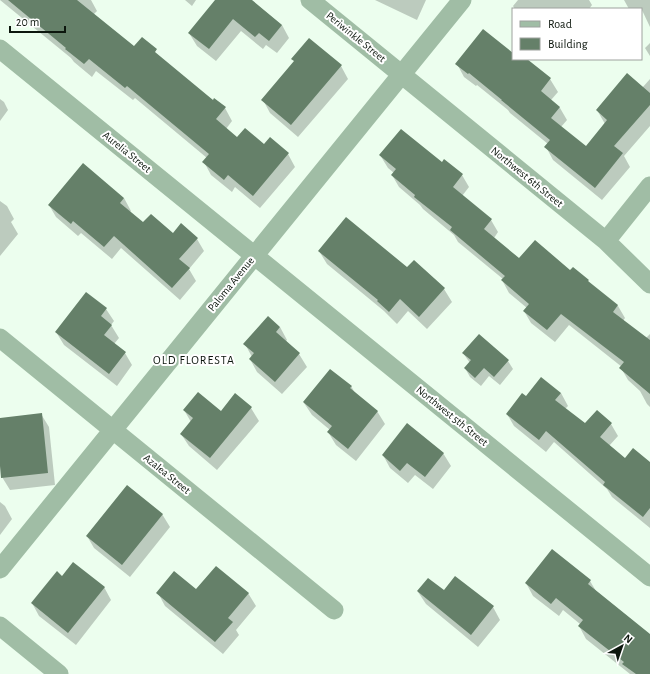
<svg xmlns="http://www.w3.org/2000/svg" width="650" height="674" font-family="'Alegreya Sans',sans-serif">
<rect width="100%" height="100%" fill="#ecfeee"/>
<!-- shadow -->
<path fill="#0003" d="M0,0H91L97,11L93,15L139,51L225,108L232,121L226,129L237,139L264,146L288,154L295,167L260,208L235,187L232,192L211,175L204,162L207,158L135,98L133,100L96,71L92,77L74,62L71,58Z
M185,0H196L192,6Z
M216,0H251L282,25L289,38L277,53L266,45L263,49L241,31L216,61L197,46L189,33Z
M375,0H426L417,20Z
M518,0H589L592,5L589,9H515L513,6Z
M624,0H650V27L641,8L629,9Z
M650,43V56L645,48Z
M513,54V59H519L532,65L550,79L558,92L551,100L560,108L567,120L561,127L586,147L605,124L597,110L642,88L650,79V126L624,156L630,167L602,200L553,160L546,147L548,144L510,113L508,110L477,85L476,86L464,77L457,64Z
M293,59L341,66L348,79L298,137L270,113L263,100L295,62Z
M0,99L4,102L8,110L0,121Z
M380,155L442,164L462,175L469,187L462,196L491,220L498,232L494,238L519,260L570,272L573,268L588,281L591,285L618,306L625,318L623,321L646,338L650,334V407L647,404L640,391L628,380L621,368L622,367L569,325L555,342L531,323L524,311L527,308L509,293L502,280L503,279L458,242L454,235L423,209L420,205L399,187L392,175L394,173L388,168Z
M124,198L131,211L130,212L143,224L173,234L197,239L204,251L189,269L196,281L180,300L121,248L112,259L81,233L78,236L56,217L49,205Z
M0,201L7,206L14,219L11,222L18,234L0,256Z
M319,251L407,268L414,261L444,289L452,302L427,329L408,311L397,324L384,311L327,264Z
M106,309L114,321L111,325L119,338L114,344L125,353L132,365L117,386L64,345L56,332Z
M280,327L287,340L286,341L299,354L307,367L282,394L257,372L250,359L252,357L245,344Z
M463,353L508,361L513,369L500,385L489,376L481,386L470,377L465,368L470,363Z
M351,386L355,393L377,411L385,424L356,461L336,445L328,432L330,430L312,415L304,403Z
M561,393L568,406L565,409L585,424H611L618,436L609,446L625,459L650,463V528L612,497L607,489L554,442L546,452L514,426L507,414L526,398Z
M235,394L251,408L259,421L217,470L189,446L181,434L191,422L184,410L221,412Z
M41,414L49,427L55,485L10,490L2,477L0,457V419Z
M443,453L451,466L433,489L415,475L408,483L390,468L383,455Z
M0,502L5,506L12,519L0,535Z
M162,514L170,527L130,577L94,548L87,536Z
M63,577L104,587L111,600L76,645L39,616L32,603Z
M590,581L596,591L650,635V674H630L586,639L579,626L580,624L563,610L559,616L533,596L526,583Z
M196,591L248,593L256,606L236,630L239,635L223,654L165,606L158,593Z
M418,592H444L493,607L500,620L478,647L426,604Z"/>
<!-- building -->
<path fill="#658069" d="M8,0H77L134,46L142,37L157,49L155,52L213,100L214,98L226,107L216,119L237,137L245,128L264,144L270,137L289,153L253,196L228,175L224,180L202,162L209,154L127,86L125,88L89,59L84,64L65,49L66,48Z
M215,0H252L282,25L269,41L259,33L255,37L233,19L209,49L188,33Z
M483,29L513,53V59H527L551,78L541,91L560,107L551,118L586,146L607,120L596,110L627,73L650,93V105L614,146L623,153L595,188L544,147L550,140L501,100H502L469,73L468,74L455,64Z
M309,38L342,65L291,125L261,100L294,61L291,59Z
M401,129L442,162L444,159L463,174L453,187L492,219L484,229L519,258L535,240L570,270L573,267L589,280L588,281L618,305L613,312L650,340V394L619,368L624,362L561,314L547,330L523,311L529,304L501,280L505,276L450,230L452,227L414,197L415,195L391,175L396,169L379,155Z
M83,163L124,198L120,203L143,222L151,214L173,233L181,223L198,238L179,259L190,268L172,288L114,236L104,247L73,221L71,224L48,205Z
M346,217L407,267L414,260L445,288L419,317L400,299L389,312L377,301L378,300L318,251Z
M86,292L107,308L101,316L112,325L104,335L126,352L109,374L55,332Z
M268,316L280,327L276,332L300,353L275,382L249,359L254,353L243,344Z
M479,334L509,360L494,377L484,368L475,378L464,368L471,360L462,353Z
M330,369L352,386L350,388L378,411L348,449L327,432L332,426L303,402Z
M541,377L561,393L555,400L585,423L597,410L612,423L600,437L625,458L633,448L650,462V508L643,517L603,485L605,482L546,431L539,440L506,414L522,393L526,396Z
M198,392L221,411L235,393L252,407L210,458L180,434L193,418L183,410Z
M42,413L48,473L1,478L0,466V418Z
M407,423L444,453L425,477L407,463L400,471L382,455Z
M127,485L163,514L122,565L86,536Z
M552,549L591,580L588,584L650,634V674H636L622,664L624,662L578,626L583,620L556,598L551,604L525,583Z
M73,562L105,587L68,633L31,603L57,571L62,576Z
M216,566L249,593L228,618L233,622L215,642L156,593L174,571L196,589Z
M455,576L494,606L471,635L417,591L428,578L444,590Z"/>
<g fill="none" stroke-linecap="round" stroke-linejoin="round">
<!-- minor -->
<path stroke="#a0bda5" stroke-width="19" d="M310,0L606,241L650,284
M0,49L650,577
M606,241L650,186
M0,338L334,610
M0,569L462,0
M0,626L59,674"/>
</g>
<g text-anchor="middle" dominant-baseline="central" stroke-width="4" stroke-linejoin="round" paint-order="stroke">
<!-- street labels -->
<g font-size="11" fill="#0c160d" stroke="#fff">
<text transform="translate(356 37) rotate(39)">Periwinkle Street</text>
<text transform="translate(127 152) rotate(39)">Aurelia Street</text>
<text transform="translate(527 177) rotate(39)">Northwest 6th Street</text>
<text transform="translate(231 284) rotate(-51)">Paloma Avenue</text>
<text transform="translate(452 416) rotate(39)">Northwest 5th Street</text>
<text transform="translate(167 474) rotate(39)">Azalea Street</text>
</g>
<!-- neighbourhood labels -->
<g font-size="12" letter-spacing="1" fill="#0c160d" stroke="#fff">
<text x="194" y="360">OLD FLORESTA</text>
</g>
</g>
<!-- legend -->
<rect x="512" y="8" width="130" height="52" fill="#ffffff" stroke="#9ea29e"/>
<rect x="520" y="21" width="20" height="6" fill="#a0bda5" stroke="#9ea29e"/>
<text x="548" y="28" font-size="12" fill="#0c160d">Road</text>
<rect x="520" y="38" width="20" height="12" fill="#658069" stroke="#9ea29e"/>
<text x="548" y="48" font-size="12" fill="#0c160d">Building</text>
<!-- north arrow -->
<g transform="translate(622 646) rotate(40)" stroke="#ffffff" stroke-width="3" paint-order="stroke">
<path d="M0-3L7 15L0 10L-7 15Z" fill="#0c160d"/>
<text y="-6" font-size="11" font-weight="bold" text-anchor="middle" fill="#0c160d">N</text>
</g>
<!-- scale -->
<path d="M10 26v6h55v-6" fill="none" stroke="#0c160d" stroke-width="2"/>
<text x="16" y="26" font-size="12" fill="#0c160d" stroke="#ffffff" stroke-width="3" paint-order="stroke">20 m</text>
</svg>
